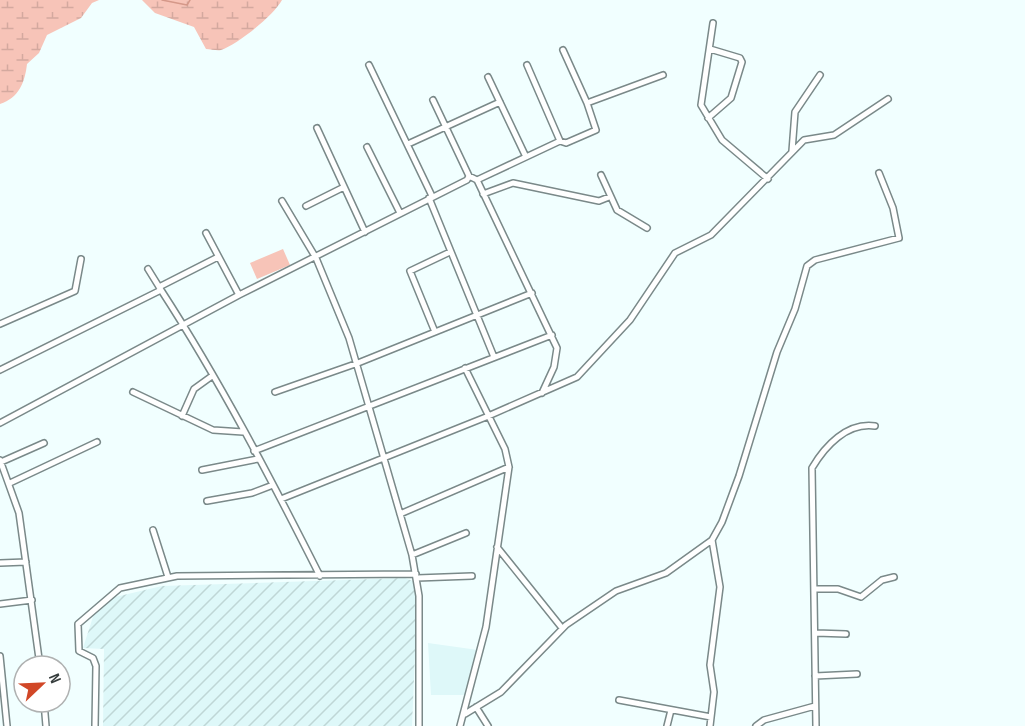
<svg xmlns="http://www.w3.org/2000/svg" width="1025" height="726" font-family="'Sofia Sans Condensed',sans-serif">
<defs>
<pattern id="industrial-furrows" width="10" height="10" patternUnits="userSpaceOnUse" patternTransform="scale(1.5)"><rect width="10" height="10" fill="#def8f9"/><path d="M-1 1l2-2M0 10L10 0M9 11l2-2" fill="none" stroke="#bfd6d6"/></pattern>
<pattern id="wetland-marsh" width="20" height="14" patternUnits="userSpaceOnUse" patternTransform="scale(1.5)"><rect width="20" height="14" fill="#f7c4b8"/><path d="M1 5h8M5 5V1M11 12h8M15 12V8" fill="none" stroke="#d4a99f"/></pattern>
</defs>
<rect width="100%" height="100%" fill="#f1ffff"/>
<!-- built -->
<path fill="#def8f9" d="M428,643L478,650L467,695H431Z"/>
<!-- industrial -->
<path fill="url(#industrial-furrows)" d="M405,578L418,583L412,726H103L104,649L83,648L98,601L162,586Z"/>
<!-- wetland -->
<path fill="url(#wetland-marsh)" d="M0,0H99L92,3L81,18L47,35L39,53L27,64C25,82 19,98 0,104Z
M142,0H282C274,15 237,45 221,50C217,51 210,49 206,49L194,27L155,13Z"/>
<!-- garden -->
<path fill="#f7c4b8" d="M283,249L290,265L257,279L250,263Z"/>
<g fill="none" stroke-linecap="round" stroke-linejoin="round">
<!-- stream -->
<path stroke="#d59889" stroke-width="1.5" d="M162,0L187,5L190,0"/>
<defs>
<path id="street" d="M713,23L701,105L722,140L768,179
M369,65L432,196
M527,65L560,141
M488,77L526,157
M587,103L663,75
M708,118L731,98L742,62L740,58L710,49
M317,128L365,232
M408,144L500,102
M367,147L400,213
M792,151L795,112L820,75
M601,175L617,210L647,228
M469,176L477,180L557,348L554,367L542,393
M477,180L560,141L566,143L596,130L587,103L563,50
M483,194L513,183L599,201L609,197
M429,198L494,357
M282,201L316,258L349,338L412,555L419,596V726
M306,206L344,187
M206,233L239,295
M159,287L218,257
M161,290C220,381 271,479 320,576
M0,324L75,291L81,259
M435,332L410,271L450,252
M0,370L161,290L148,269
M133,392L213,430L243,432
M275,392L358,363L532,293
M182,416L194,389L212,376
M0,423L239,295L467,180L469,176L433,100
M254,451L552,335
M0,460L19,513L40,666
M1,462L44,443
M202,470L258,459
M10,483L97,442
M281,499L486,417L577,377L630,320L675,253L711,235L804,140L834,135L888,99
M207,501L252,493L273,485
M400,514L509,467
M153,530L168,577
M497,547L562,628
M412,555L466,533
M0,563L26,562
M417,578L472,576
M816,589H838L861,597L882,580L894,577
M0,604L32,600
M816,633L846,634
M0,656L7,726
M815,676L857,674
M619,700L711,717
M44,702L46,726
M476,707L488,726
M465,714L501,692L566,625L616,591L666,573L712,540L722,522L739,476L777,352L795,309L807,266L815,260L899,238L893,208L879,173
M95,726L96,666L93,658L79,651L78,624L120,588L177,576L416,574
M460,726L486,627L509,467L505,449L465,368
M667,726L671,710
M710,726L714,692L710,665L720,587L712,540
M756,726L764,720L815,706
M816,726L812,468C825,446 847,422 875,426"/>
</defs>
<!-- street casing -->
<use href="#street" stroke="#7a8989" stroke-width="8"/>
<!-- street -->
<use href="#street" stroke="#fff" stroke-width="5"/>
</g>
<!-- north arrow -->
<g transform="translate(42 684) rotate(67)"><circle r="28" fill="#ffffff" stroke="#afb1b1" stroke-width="1.5"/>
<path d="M0-4.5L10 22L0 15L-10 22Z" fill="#d14727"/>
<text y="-9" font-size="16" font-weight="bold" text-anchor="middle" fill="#363d3d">N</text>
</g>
</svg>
